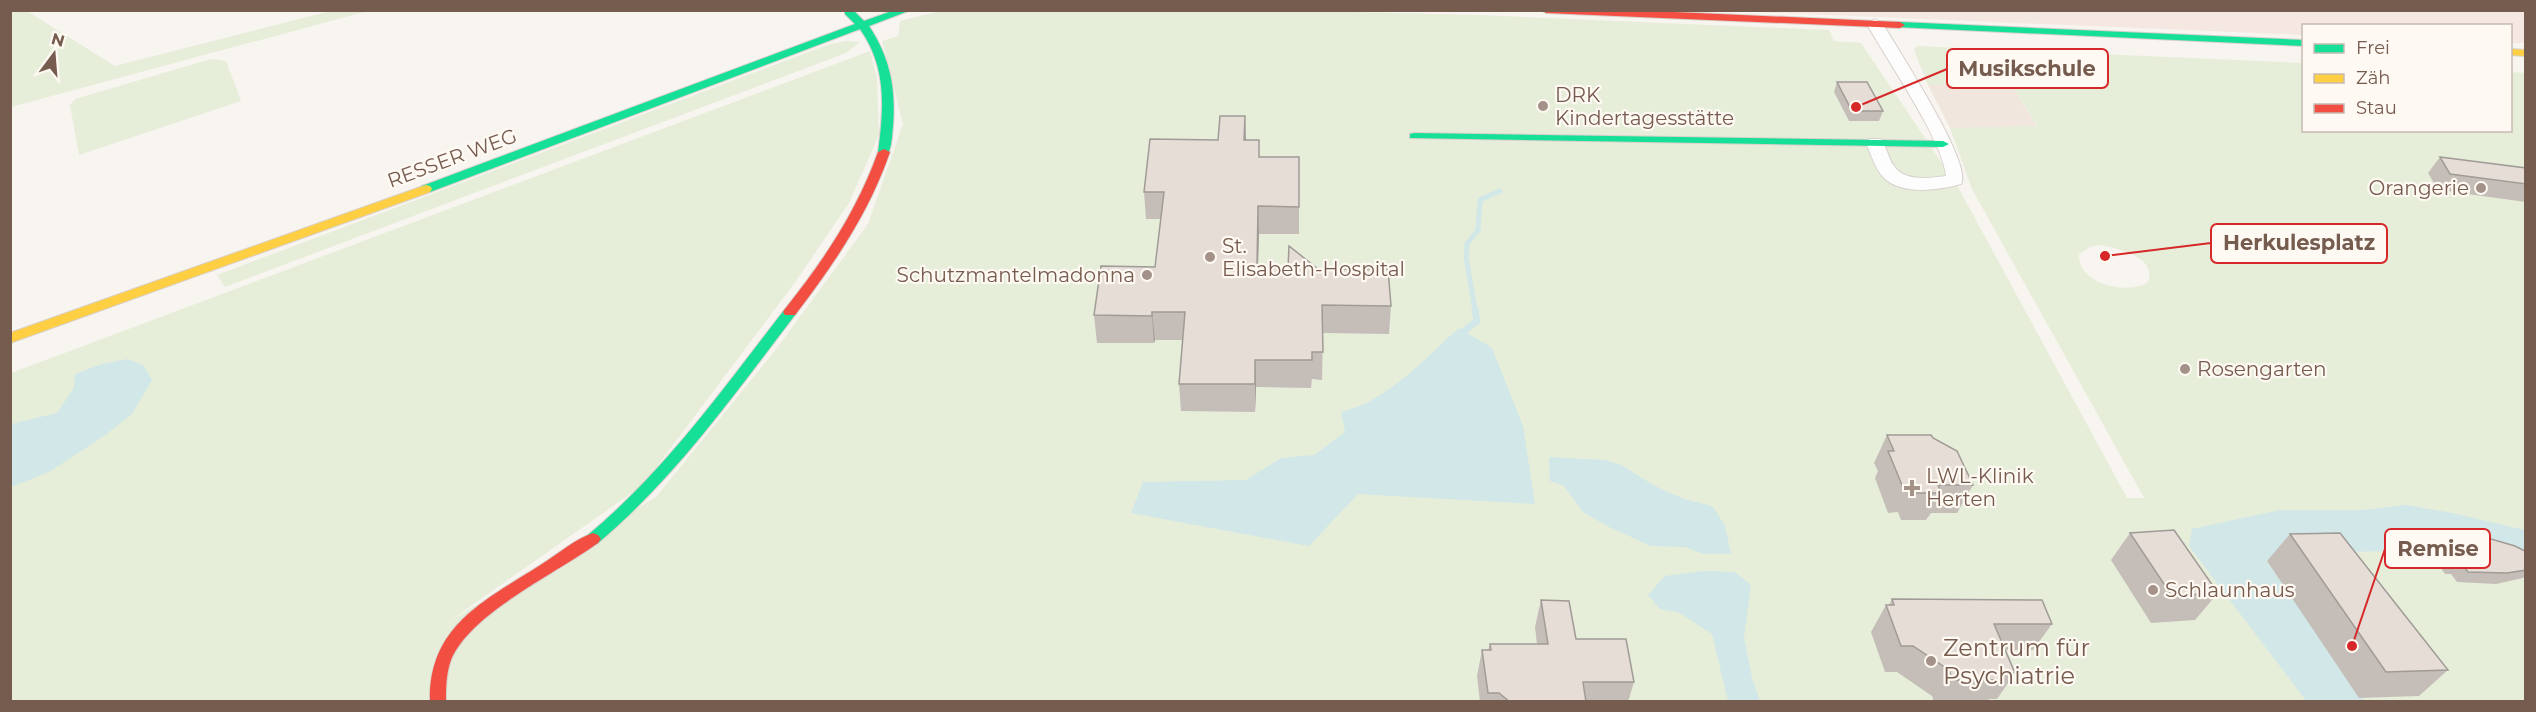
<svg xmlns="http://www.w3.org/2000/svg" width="2536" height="712" font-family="Montserrat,sans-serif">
<rect width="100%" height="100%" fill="#f8f4ef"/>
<!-- residential -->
<path fill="#f0e6dd" d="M1928,85H2012L2037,127L1950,128Z"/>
<!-- commercial -->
<path fill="#f5e7e1" d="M2525,10V43H2511L2510,26H2304L2303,35L1735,11Z"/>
<!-- green -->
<path fill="#e6eeda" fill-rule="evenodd" d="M11,10L27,11L115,66L331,11H368L11,107Z
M1268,10L1479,15L1829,30L1834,41L1861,43L1958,187L2127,498H2144L1972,189L1950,128L2037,126L2012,85H1928L1914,50L1917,46L2303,63L2304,130H2510L2511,72L2525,73V701L11,702V373L870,51L877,78L879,135L849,203L796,281L643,485L448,622L656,497L777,348L868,224L903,124L882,41L898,36L900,21L940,11ZM2099,245C2116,247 2160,258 2147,283C2127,295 2077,284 2079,254L2090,247Z
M847,41L860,42L846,53L283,265L225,287L217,275L830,44Z
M211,59L226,61L241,101L79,155L70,105L75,99Z"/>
<!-- water -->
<path fill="#d1e7e8" d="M1459,328L1492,348L1523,426L1535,504L1358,494L1309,546L1131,513L1143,482L1246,480L1281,458L1314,455L1345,432L1341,412C1388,401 1423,360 1459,328Z
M128,359L143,365L152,380L132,414L104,436L49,472L11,487V424L57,413L74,388L75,374L102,364Z
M1549,457L1604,460L1620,464L1653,485L1684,499L1712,506L1725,525L1731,554H1704L1685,547L1651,546L1607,526L1583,512L1564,486L1550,481Z
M2406,505L2452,513L2525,530V564L2449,543L2407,551L2333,552L2266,560L2365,701L2307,702L2189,546L2192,529L2280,510H2363Z
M1704,571L1735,572L1751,585L1744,637L1752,678L1760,701H1728L1712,634L1680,613L1660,609L1648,595L1665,576Z"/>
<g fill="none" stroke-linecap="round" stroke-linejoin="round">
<!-- stream-far1 -->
<path stroke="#d1e7e8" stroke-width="5" d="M1475,310L1466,257L1467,244L1478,230L1480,200L1500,191"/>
<!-- stream -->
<path stroke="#d1e7e8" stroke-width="7" d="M1464,331L1477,321L1475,309"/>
<defs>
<path id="street" d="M1875,19L1883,24C1896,47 1974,165 1961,184C1939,190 1901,196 1883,177C1875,168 1871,154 1866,143L1869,139H1881C1887,148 1888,158 1894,166C1905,182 1929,178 1946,176C1943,140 1886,59 1867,24Z"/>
<path id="fast" d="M845,10H853L864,21L895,10H911L869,26C890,58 896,88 893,126C892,135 892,146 888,154L884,155L878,152C884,108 887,67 860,29L430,192H422L420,189L422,186L855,24L845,14Z
M1900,22L2304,40V46L1896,27V23Z
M1414,133L1943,141L1949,144L1943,147L1410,138V134Z
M790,308L797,312L795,315C733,396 676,477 598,543L593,545L588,543L585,539L588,535C666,470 723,389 785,309Z"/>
<path id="slow" d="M2510,49L2526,50V56L2510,55Z
M426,185L430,186L432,189L430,192L10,343V333Z"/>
<path id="jam" d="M1541,10H1630L1900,22L1905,25L1900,28L1546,13Z
M884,149L890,152C869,213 834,264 795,315H785L783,312L785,309C824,260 857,211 878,152Z
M593,533L598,535L601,539L598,543C557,573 470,613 451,660C446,674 446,688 446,702H430C428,625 486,600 542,564C558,554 575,539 593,533Z"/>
</defs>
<!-- street casing -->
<use href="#street" stroke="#d8d1cd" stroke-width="2"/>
<!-- fast casing -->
<use href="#fast" stroke="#d8d0cb" stroke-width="2"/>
<!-- slow casing -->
<use href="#slow" stroke="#d8d0cb" stroke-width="2"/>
<!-- jam casing -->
<use href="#jam" stroke="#d8d0cb" stroke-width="2"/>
<!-- street -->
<use href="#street" fill="#fefdfd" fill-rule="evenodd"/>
<!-- fast -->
<use href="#fast" fill="#16e098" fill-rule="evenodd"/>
<!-- slow -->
<use href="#slow" fill="#ffcf43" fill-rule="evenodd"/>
<!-- jam -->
<use href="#jam" fill="#f24e42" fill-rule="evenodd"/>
</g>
<!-- wall -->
<path fill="#c5beb8" d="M1837,82L1883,111L1879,121H1849L1834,92Z
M1245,116L1246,140L1299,207V234H1259L1258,268L1318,269L1391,306L1389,334L1323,333L1322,380L1312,379L1311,388L1256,387L1255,412L1181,411L1179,384L1182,340H1155L1154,343H1097L1094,315L1155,267L1161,219H1146L1144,192L1218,140Z
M2440,157L2526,168V202L2438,190L2428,173Z
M1887,435L1933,438L1973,485L1957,513H1931L1926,520H1901L1898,512L1888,513L1875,478L1878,471L1874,463Z
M2130,533L2218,593L2195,620L2151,623L2111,560Z
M2290,534L2448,670L2419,696L2359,698L2267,561Z
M2445,538L2526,553V576L2523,578L2496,584L2457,582L2451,574H2445L2434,558L2438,555L2435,549Z
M1892,599L2052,624L2033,650H2006L2015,673L1997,699H1989L1987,702H1934L1932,696L1897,672H1885L1871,632L1886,605H1889Z
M1541,600L1576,639L1634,682L1628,702H1480L1477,676L1482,650H1488L1490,644H1537L1535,627Z"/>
<!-- shaded-wall -->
<path fill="#a09b96" d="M1245,116L1246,143L1244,140Z
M1258,206L1259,234L1257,295V268Z
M1152,312L1155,340L1154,343L1152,316Z
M1255,360L1256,387L1255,412Z"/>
<!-- building -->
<path fill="#e5ddd6" stroke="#a09b96" stroke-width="1.5" d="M1837,82H1867L1883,111H1852Z
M1220,116H1245L1244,140H1259V157H1299V207L1258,206L1257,268H1288L1289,246L1318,269H1388L1391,306L1322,305L1323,352H1312V360H1255V384H1179L1185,312H1152V316L1094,315L1101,266L1155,267L1164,192H1144L1150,139L1218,140Z
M2440,157L2526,168V184L2450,174Z
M1887,435H1931L1933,438L1957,451L1973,485H1938L1941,493H1915L1912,485H1902L1888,451H1894Z
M2174,530L2218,593L2172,596L2130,533Z
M2340,533L2448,670L2386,672L2290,534Z
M2445,538L2491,539L2515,546L2525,551L2526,553V570L2507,573L2468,572L2462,564L2456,563L2445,548H2451Z
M1892,599L2042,600L2052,624H1994L2015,673H2000L2002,680H1953L1949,670L1913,646H1901L1886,605H1894Z
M1541,600L1569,601L1576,639H1626L1634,682H1583L1586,702H1510L1499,693H1488L1482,650H1491L1490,644H1548Z"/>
<!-- markers -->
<g fill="#a49187" stroke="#fef9f2" stroke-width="2">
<circle cx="1543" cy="106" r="6"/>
<circle cx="2481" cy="188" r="6"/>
<circle cx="1210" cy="257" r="6"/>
<circle cx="1147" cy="275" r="6"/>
<circle cx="2185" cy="369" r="6"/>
<path d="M1909 479h6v6h6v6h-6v6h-6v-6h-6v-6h6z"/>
<circle cx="2153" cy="590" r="6"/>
<circle cx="1931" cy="661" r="6"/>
</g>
<g text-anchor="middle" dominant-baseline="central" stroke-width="4.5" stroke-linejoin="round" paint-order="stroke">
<!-- poi labels -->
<g font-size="20" fill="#765b4f" stroke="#fef9f2" text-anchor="start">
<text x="1555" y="95">DRK<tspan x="1555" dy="23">Kindertagesstätte</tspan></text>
<text x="2469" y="188" text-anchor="end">Orangerie</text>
<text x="1222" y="246">St.<tspan x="1222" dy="23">Elisabeth-Hospital</tspan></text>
<text x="1135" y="275" text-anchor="end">Schutzmantelmadonna</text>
<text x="2197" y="369">Rosengarten</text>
<text x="1926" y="476">LWL-Klinik<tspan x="1926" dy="23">Herten</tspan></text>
<text x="2165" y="590">Schlaunhaus</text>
</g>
<!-- street labels -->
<g font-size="20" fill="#765b4f" stroke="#fef9f2">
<text transform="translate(452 158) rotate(-20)">RESSER WEG</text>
</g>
<!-- near-poi labels -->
<g font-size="24" fill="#765b4f" stroke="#fef9f2" text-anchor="start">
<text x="1943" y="647">Zentrum für<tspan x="1943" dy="28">Psychiatrie</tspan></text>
</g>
</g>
<!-- callouts -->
<path fill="none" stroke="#d62828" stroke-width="2" d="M1856 107L1947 69M2105 256L2211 243M2352 646L2385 549"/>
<g fill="#d62828" stroke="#fef9f2" stroke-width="2">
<circle cx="1856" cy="107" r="6"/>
<circle cx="2105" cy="256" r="6"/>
<circle cx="2352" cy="646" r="6"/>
</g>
<g fill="#fef9f2" stroke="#d62828" stroke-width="2">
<rect x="1947" y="49" width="161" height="39" rx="6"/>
<rect x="2211" y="224" width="176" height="39" rx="6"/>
<rect x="2385" y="529" width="105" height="39" rx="6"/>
</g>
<g font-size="21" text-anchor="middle" font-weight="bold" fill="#765b4f">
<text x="2027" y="76">Musikschule</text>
<text x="2299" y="250">Herkulesplatz</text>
<text x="2438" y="556">Remise</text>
</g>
<!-- border -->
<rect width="2536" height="712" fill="none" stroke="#765b4f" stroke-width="24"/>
<!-- legend -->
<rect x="2302" y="24" width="210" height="108" fill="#fef9f2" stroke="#c8bab1" stroke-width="1.5"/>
<rect x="2314" y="44" width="30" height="9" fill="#16e098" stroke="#c8bab1" stroke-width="1.5"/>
<text x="2356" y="54" font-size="18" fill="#765b4f">Frei</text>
<rect x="2314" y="74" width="30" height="9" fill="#ffcf43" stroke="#c8bab1" stroke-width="1.5"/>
<text x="2356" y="84" font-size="18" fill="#765b4f">Zäh</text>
<rect x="2314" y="104" width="30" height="9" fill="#f24e42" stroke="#c8bab1" stroke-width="1.5"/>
<text x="2356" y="114" font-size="18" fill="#765b4f">Stau</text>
<!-- north arrow -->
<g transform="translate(54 54) rotate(16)" stroke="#fef9f2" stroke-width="4.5" paint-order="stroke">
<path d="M0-4.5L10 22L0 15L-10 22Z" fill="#765b4f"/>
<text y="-9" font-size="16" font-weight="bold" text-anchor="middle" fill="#765b4f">N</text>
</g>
</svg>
